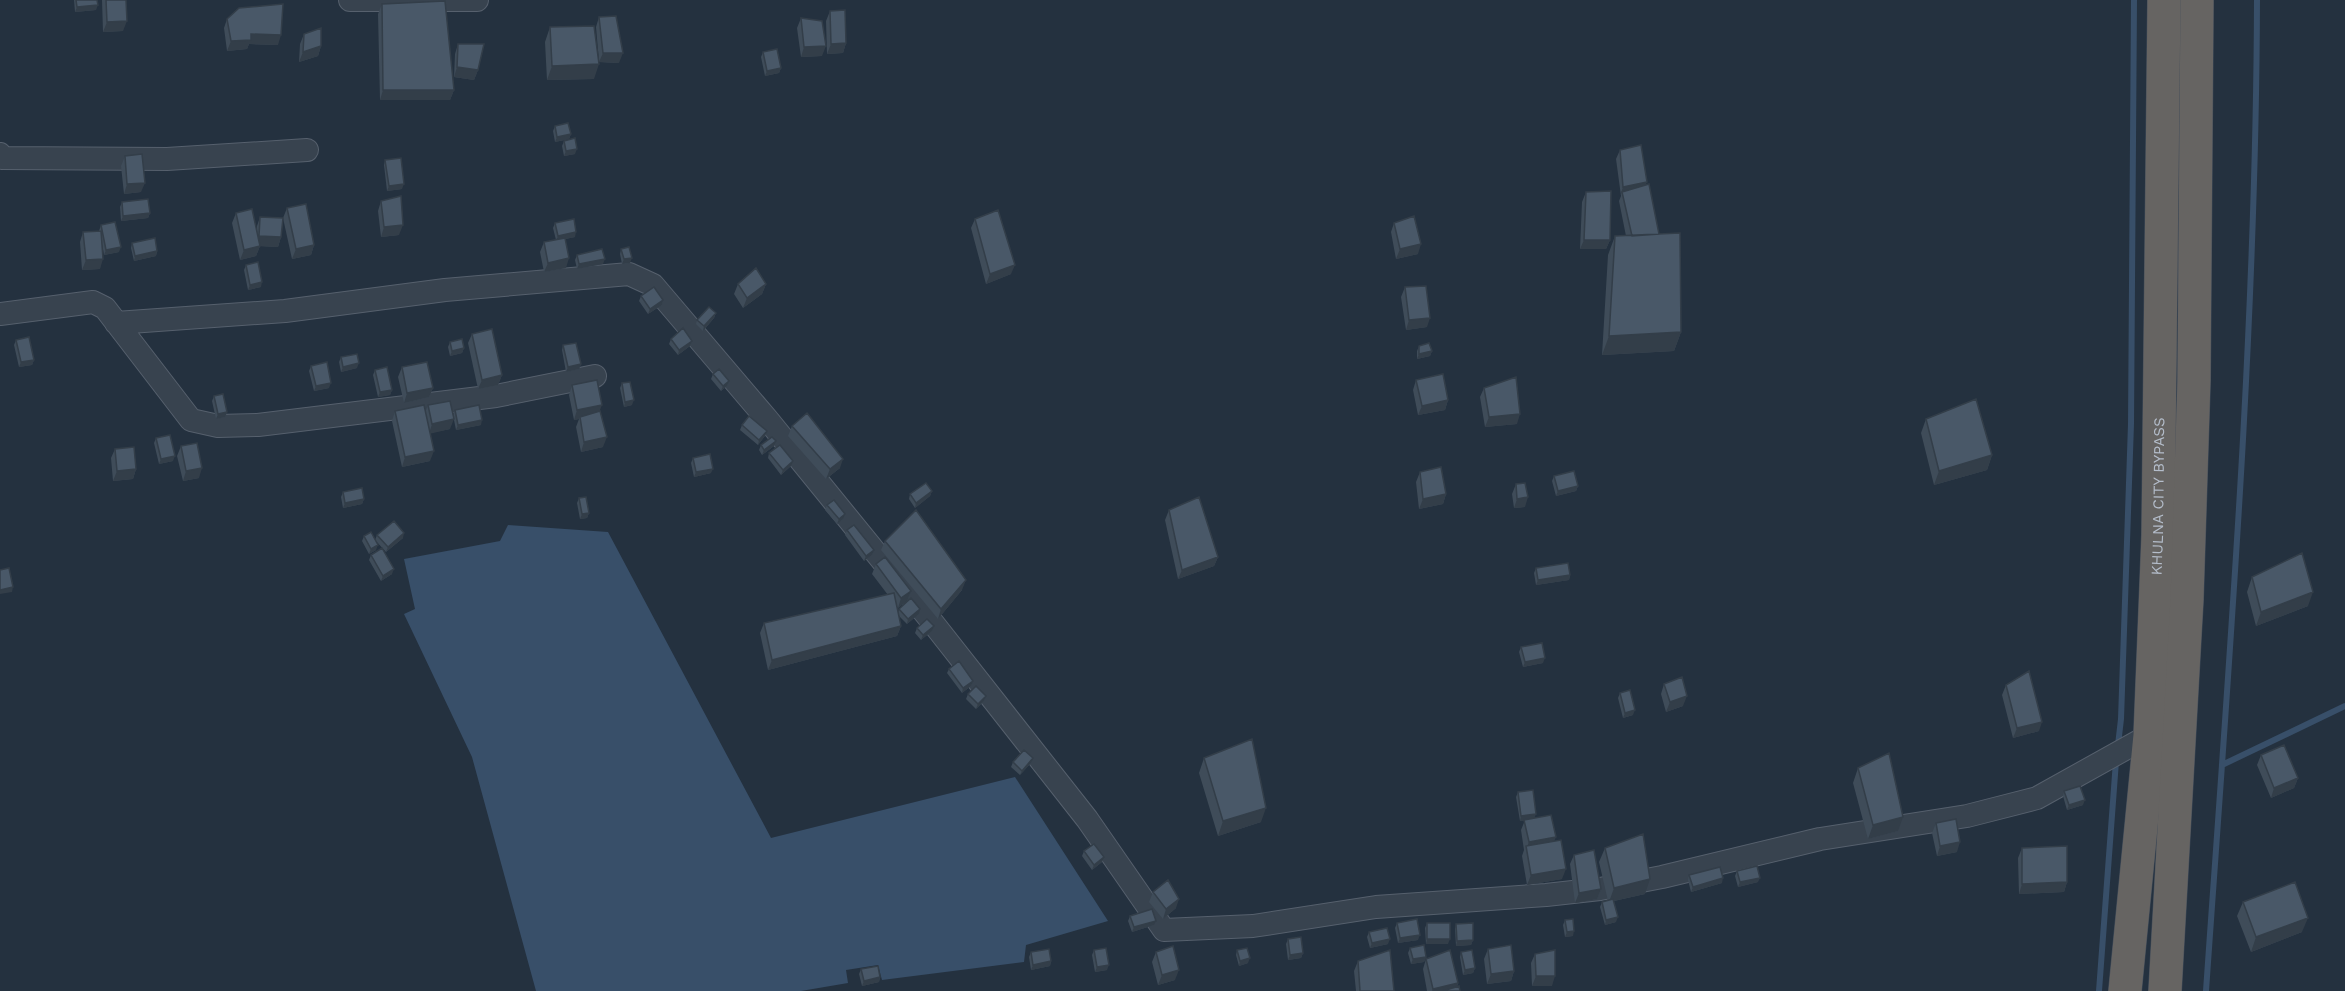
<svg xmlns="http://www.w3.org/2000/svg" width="2345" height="991" font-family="'Work Sans',sans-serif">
<rect width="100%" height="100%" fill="#24313f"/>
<!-- water -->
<path fill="#384f69" d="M508,525L608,532L771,838L1015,777L1108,921L1026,945L1024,962L882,980L878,965L846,970L848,983L801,991H536L472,757L404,614L415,609L404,559L500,541Z"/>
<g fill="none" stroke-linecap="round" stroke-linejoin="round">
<!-- stream -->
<path stroke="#384f69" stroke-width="6" d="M2118,745L2121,719L2131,424L2134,0
M2222,765L2345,706
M2099,991L2116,761
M2206,991C2229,661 2256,331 2257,0"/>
<defs>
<path id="minor" d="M350,0H477
M0,154L3,158L167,159L307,150
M0,314L93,302L105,308L191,420L218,426L258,425L496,396L595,376
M116,323L285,311L445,290L629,274L653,285L767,419L929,618L1087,819L1164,930L1253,926L1376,907L1546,895L1600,889L1662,877L1820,839L1967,816L2037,798L2150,735"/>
<g id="trunk">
<path id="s1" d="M2125,991L2150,735L2158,535L2164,0"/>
<path d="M2165,991L2187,599L2194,380L2197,0"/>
</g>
</defs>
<!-- minor casing -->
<use href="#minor" stroke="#56606d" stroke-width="24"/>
<!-- trunk casing -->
<use href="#trunk" stroke="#434d5a" stroke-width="34"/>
<!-- minor -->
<use href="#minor" stroke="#38434f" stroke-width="22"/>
<!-- trunk -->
<use href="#trunk" stroke="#666462" stroke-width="33"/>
</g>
<!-- wall -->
<path fill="#3f4c59" d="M74,0H97L96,10L75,12Z
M102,0H126L123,31L103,32Z
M382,4L454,90L450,100H380L378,14Z
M830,11L846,43L843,53L827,54L826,21Z
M599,17L619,63L599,62L596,27Z
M801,18L822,56L801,57L797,28Z
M227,19L278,45L249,44L247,49L227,51L224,28Z
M550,27L594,79L547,80L545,42Z
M304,34L321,46L318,56L299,62L300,44Z
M458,44L478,70L474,80L454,77L455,54Z
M763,52L781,68L779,73L765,76L761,57Z
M555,126L571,134L569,139L555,142L553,131Z
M564,141L575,154L564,156L562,146Z
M1620,150L1647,182L1645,185L1659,234L1681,332L1674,351L1602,355L1608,255L1615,236H1626L1619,201L1621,196L1616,159Z
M125,156L141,192L124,194L121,166Z
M385,160L402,189L387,191L384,165Z
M1586,192L1610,240L1606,249H1580L1582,202Z
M381,201L399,235L381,237L378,211Z
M122,202L150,213L148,218L121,221L120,207Z
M287,208L314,245L311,255L292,259L283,218Z
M236,213L257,231V226L260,217L281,237L278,247L260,246L256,256L240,260L232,223Z
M975,219L1011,274L986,284L971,228Z
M555,223L575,237L565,239L566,268L544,272L540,252L544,242L556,240L553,228Z
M1394,223L1418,254L1396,259L1391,232Z
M101,225L119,252L104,255L102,244L100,269L82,270L80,242L83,232L99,231Z
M132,243L157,251L156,256L134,261L131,248Z
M621,249L630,263L622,264L620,254Z
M577,255L603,264L577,269L575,260Z
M246,265L261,287L248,290L244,270Z
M738,284H766L762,294L743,308L734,294Z
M1405,287L1427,327L1406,330L1401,297Z
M641,296L663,300L662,305L648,314L639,301Z
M716,313L714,318L703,331L696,324L697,320Z
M472,334L502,375L498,385L478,389L468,343Z
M671,339L692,341L690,346L678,355L669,344Z
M16,340L34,360L32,365L19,367L14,345Z
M450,342L464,348L462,353L450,356L448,347Z
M563,345L581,364L579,369L566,372L562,350Z
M1419,346L1432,351L1430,356L1417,359V351Z
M341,357L357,368L341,372L339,362Z
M311,366L329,388L314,391L309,371Z
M402,367L433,388L429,397L404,403L398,377Z
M375,370L392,390L390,395L378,397L373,375Z
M713,374L729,381L727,386L721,391L711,379Z
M1416,380L1448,400L1445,410L1418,415L1413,390Z
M622,383L632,405L624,407L620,388Z
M572,385L600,411L603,447L581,452L576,427L579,419L574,420L569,395Z
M1484,388L1517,424L1485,427L1480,397Z
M214,396L227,412L225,417L216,419L212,401Z
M428,405L450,429L430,433V461L402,467L392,421L395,411L425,413Z
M455,410L481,425L456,430L453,415Z
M1926,419L1992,455L1987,470L1934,485L1921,433Z
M742,425L765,436L758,445L740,430Z
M792,426L840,468L826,479L788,436Z
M156,438L173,461L159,464L154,443Z
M761,445L774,446L762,455L759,450Z
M181,446L199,478L183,481L177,456Z
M115,449L136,469L133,479L113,481L111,458Z
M769,453L791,466L781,475L768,458Z
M693,458L711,473L694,477L691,463Z
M1420,472L1446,494L1443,504L1419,509L1416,482Z
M1554,476L1578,486L1576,491L1556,496L1552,481Z
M1516,484L1525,507L1514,508L1512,494Z
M932,491L930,496L915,508L909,499L910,494Z
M343,492L364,499L362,504L343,508L341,497Z
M579,498L589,513L587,518L580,519L577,503Z
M827,505L843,519L837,524L825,510Z
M1169,510L1218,557L1214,566L1178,579L1165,520Z
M847,530L874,550L872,555L864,561L845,535Z
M377,535L403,538L386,552L375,540Z
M364,536L376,550L369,554L362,541Z
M885,541L962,590L938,619L881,550Z
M371,555L392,574L381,581L369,560Z
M876,564L911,591L907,601L898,608L896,606L898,612L899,609L919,614L907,624L898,615L901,626L897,636L768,670L760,633L764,623L888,595L872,574Z
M1536,568L1570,575L1569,580L1536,585L1534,573Z
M2252,577L2308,606L2256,626L2247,592Z
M934,626L932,631L921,640L915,633L917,628Z
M1521,647L1543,663L1523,667L1519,652Z
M949,669L973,681L971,686L962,693L947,673Z
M1664,684L1683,706L1666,712L1661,694Z
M2006,685L2039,731L2013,738L2002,695Z
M1620,693L1633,715L1623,718L1618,698Z
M968,694L986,696L984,701L976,709L966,699Z
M2261,755L2298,778L2294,788L2271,798L2257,765Z
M1033,758L1031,763L1020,775L1011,767L1013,762Z
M1204,758L1261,822L1218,836L1199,773Z
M1858,768L1898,831L1868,839L1853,783Z
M2064,791L2083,805L2067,810L2063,796Z
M1518,792L1535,818L1554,841L1562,879L1527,885L1522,856L1524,850L1521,830L1525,820L1520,821L1516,797Z
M1936,823L1957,852L1937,856L1932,833Z
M1605,848L1645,894L1614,901L1616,922L1605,925L1600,907L1602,902L1608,901L1599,862Z
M2022,848L2067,882L2064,892L2019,894L2018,858Z
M1084,851L1102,862L1092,870L1082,856Z
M1574,855L1601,889L1597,899L1575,903L1570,864Z
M1737,871L1758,882L1738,887L1735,876Z
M1689,875L1722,883L1691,892L1688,880Z
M1153,892L1176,908L1163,919L1149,902Z
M2243,902L2302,932L2251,952L2237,916Z
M1130,916L1154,925L1132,932L1128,921Z
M1565,920L1573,936L1565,937L1563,925Z
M1397,923L1418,940L1398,943L1395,928Z
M1427,923L1448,944H1426L1425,928Z
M1456,924L1473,940L1471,945L1456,946L1455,929Z
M1369,932L1388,944L1370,948L1367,937Z
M1288,939L1303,953L1301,958L1288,960L1286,944Z
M1410,948L1426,957L1424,962L1411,964L1408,953Z
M1488,949L1514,971L1511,981L1487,984L1484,959Z
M1094,950L1107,970L1095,972L1092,955Z
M1237,950L1248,963L1239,966L1236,955Z
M1031,952L1051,961L1050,966L1031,970L1029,957Z
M1156,952L1175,980L1158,985L1152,962Z
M1461,952L1475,968L1473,973L1463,975L1460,957Z
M1535,954L1552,986H1532L1531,963Z
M1426,959L1458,983L1457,987L1460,991H1427L1423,969Z
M1358,961L1394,991H1356L1354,971Z
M861,969L880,977L879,982L862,986L859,974Z"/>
<!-- shaded-wall -->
<path fill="#333e49" d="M98,5L96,10L75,12L77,7Z
M127,21L123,31L103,32L107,22Z
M251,34L281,35L278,45L249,44L247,49L227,51L231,41Z
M846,43L843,53L827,54L831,44Z
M321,46L318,56L299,62L303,52Z
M826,46L822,56L801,57L804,47Z
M603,53H623L619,63L599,62Z
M599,64L594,79L547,80L552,66Z
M457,67L478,70L474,80L454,77Z
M781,68L779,73L765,76L767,71Z
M383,90H454L450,100H380Z
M571,134L569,139L555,142L557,137Z
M577,149L575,154L564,156L566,151Z
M1647,182L1643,191L1622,192L1620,196L1623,187Z
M145,183L141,192L124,194L127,184Z
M404,184L402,189L387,191L389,186Z
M150,213L148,218L121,221L123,216Z
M403,225L399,235L381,237L384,227Z
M576,232L575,237L556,241L558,236Z
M259,236L281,237L278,247L256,246Z
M1584,240H1610L1606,249H1580Z
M1421,244L1418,254L1396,259L1400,249Z
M314,245L311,255L292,259L296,249Z
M260,246L256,256L240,260L244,250Z
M121,247L119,252L104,255L106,250Z
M157,251L156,256L134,261L135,256Z
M569,258L566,268L544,272L548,263Z
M632,258L630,263L622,264L624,259Z
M103,259L100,269L82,270L86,260Z
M605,259L603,264L577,269L579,264Z
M1015,265L1011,274L986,284L990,274Z
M262,282L261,287L248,290L250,285Z
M766,284L762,294L743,308L747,298Z
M663,300L662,305L648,314L650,309Z
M716,313L714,318L703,331L704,326Z
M1430,318L1427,327L1406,330L1409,320Z
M1681,332L1674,351L1602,355L1609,336Z
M692,341L690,346L678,355L679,350Z
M464,348L462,353L450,356L452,351Z
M1432,351L1430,356L1417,359L1419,354Z
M34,360L32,365L19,367L21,362Z
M359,363L357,368L341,372L343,367Z
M581,364L579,369L566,372L568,367Z
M502,375L498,385L478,389L482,380Z
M729,381L727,386L721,391L723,386Z
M331,383L329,388L314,391L316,386Z
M433,388L429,397L404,403L407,393Z
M392,390L390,395L378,397L380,392Z
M634,400L632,405L624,407L625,402Z
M1448,400L1445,410L1418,415L1422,406Z
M602,405L598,415L580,417L579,419L574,420L577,410Z
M227,412L225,417L216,419L218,414Z
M1520,414L1517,424L1485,427L1489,417Z
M454,419L450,429L429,434L432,424Z
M482,420L481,425L456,430L458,425Z
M767,431L765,436L758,445L759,440Z
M607,437L603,447L581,452L584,442Z
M776,441L774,446L762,455L764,450Z
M434,451L430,461L402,467L405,457Z
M1992,455L1987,470L1934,485L1939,471Z
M175,456L173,461L159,464L161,459Z
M843,459L840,468L826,479L830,469Z
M793,461L791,466L781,475L783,470Z
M202,468L199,478L183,481L186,471Z
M136,469L133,479L113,481L117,471Z
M713,469L711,473L694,477L696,472Z
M1578,486L1576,491L1556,496L1558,491Z
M932,491L930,496L915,508L916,503Z
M1446,494L1443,504L1419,509L1423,499Z
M1528,497L1525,507L1514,508L1517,499Z
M364,499L362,504L343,508L345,503Z
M589,513L587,518L580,519L582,514Z
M845,514L843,519L837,524L839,519Z
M404,533L403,538L386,552L388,547Z
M378,545L376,550L369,554L371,549Z
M874,550L872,555L864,561L866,556Z
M1218,557L1214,566L1178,579L1182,570Z
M394,569L392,574L381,581L383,576Z
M1570,575L1569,580L1536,585L1538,580Z
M966,580L962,590L938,619L941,609Z
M13,587L12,592L0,594V590Z
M911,591L907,601L898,608L901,598Z
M2313,592L2308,606L2256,626L2261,612Z
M920,609L919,614L907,624L908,619Z
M901,626L897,636L768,670L772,660Z
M934,626L932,631L921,640L923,635Z
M1545,658L1543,663L1523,667L1525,662Z
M973,681L971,686L962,693L963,688Z
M986,696L984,701L976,709L978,704Z
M1687,696L1683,706L1666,712L1670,702Z
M1635,710L1633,715L1623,718L1625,713Z
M2042,722L2039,731L2013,738L2017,728Z
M1033,758L1031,763L1020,775L1022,771Z
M2298,778L2294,788L2271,798L2274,788Z
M2085,800L2083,805L2067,810L2069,805Z
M1266,808L1261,822L1218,836L1223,821Z
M1536,814L1534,819L1520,821L1521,816Z
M1903,817L1898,831L1868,839L1873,825Z
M1556,837L1552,847L1526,849L1529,842Z
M1960,842L1957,852L1937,856L1940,846Z
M1104,857L1102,862L1092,870L1094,865Z
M1566,869L1562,879L1527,885L1531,875Z
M1723,878L1722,883L1691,892L1693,887Z
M1760,878L1758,882L1738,887L1740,882Z
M1650,879L1645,894L1609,902L1614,888Z
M2067,882L2064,892L2019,894L2022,884Z
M1601,889L1597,899L1575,903L1579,893Z
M1179,899L1176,908L1163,919L1166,909Z
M1618,917L1616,922L1605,925L1606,920Z
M2308,918L2302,932L2251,952L2256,937Z
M1156,921L1154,925L1132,932L1134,927Z
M1574,931L1573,936L1565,937L1567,932Z
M1420,935L1418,940L1398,943L1400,938Z
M1390,939L1388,944L1370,948L1372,943Z
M1427,939H1450L1448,944H1426Z
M1473,940L1471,945L1456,946L1457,941Z
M1303,953L1301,958L1288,960L1290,955Z
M1426,957L1424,962L1411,964L1413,959Z
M1250,958L1248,963L1239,966L1240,961Z
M1051,961L1050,966L1031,970L1033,965Z
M1109,965L1107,970L1095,972L1097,967Z
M1475,968L1473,973L1463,975L1465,970Z
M1179,970L1175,980L1158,985L1162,975Z
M1514,971L1511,981L1487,984L1491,974Z
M1536,976H1555L1552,986H1532Z
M880,977L879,982L862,986L864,981Z
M1458,983L1455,991H1432L1433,989Z"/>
<!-- building -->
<path fill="#495868" stroke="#333e49" stroke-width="1.5" d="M76,0H97L98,5L77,7Z
M106,0H126L127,21L107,22Z
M445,1L454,90H383L382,4Z
M283,4L281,35L251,34V40L231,41L227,19L239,8Z
M845,10L846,43L831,44L830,11Z
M616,16L623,53H603L599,17Z
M801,18L822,21L826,46L804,47Z
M594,26L599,64L552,66L550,27Z
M321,28V46L303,52L304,34Z
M458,44H484L478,70L457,67Z
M777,49L781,68L767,71L763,52Z
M568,123L571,134L557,137L555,126Z
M575,138L577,149L566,151L564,141Z
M1641,145L1647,182L1623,187L1620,150Z
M142,154L145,183L127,184L125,156Z
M401,158L404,184L389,186L385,160Z
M1649,184L1659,234L1632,236L1622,192Z
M1611,191L1610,240H1584L1586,192Z
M401,196L403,225L384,227L381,201Z
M148,199L150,213L123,216L122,202Z
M306,204L314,245L296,249L287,208Z
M252,209L260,246L244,250L236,213Z
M998,210L1015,265L990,274L975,219Z
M1414,216L1421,244L1400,249L1394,223Z
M260,217L283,218L281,237L259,236Z
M574,219L576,232L558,236L555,223Z
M115,222L121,247L106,250L101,225Z
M101,231L103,259L86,260L83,232Z
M1680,233L1681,332L1609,336L1615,236Z
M155,238L157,251L135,256L132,243Z
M565,238L569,258L548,263L544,242Z
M629,247L632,258L624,259L621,249Z
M602,249L605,259L579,264L577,255Z
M258,262L262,282L250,285L246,265Z
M756,268L766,284L747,298L738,284Z
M1426,286L1430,318L1409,320L1405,287Z
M654,287L663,300L650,309L641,296Z
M709,307L716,313L704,326L697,320Z
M683,328L692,341L679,350L671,339Z
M492,329L502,375L482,380L472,334Z
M29,337L34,360L21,362L16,340Z
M462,339L464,348L452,351L450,342Z
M576,343L581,364L568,367L563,345Z
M1429,343L1432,351L1419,354V346Z
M357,354L359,363L343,367L341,357Z
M327,362L331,383L316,386L311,366Z
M427,362L433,388L407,393L402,367Z
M387,367L392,390L380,392L375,370Z
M719,369L729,381L723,386L713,374Z
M1443,374L1448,400L1422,406L1416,380Z
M1516,377L1520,414L1489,417L1484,388Z
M597,380L602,405L577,410L572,385Z
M630,382L634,400L625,402L622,383Z
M223,394L227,412L218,414L214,396Z
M1976,399L1992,455L1939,471L1926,419Z
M450,401L454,419L432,424L428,405Z
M424,405L434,451L405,457L395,411Z
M479,405L482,420L458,425L455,410Z
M600,411L607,437L584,442L580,417Z
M807,413L843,459L830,469L792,426Z
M749,416L767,431L759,440L742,425Z
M170,435L175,456L161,459L156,438Z
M772,437L776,441L764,450L761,445Z
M197,443L202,468L186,471L181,446Z
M780,445L793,461L783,470L769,453Z
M134,447L136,469L117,471L115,449Z
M710,454L713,469L696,472L693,458Z
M1441,467L1446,494L1423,499L1420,472Z
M1574,471L1578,486L1558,491L1554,476Z
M926,483L932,491L916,503L910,494Z
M1525,483L1528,497L1517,499L1516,484Z
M362,488L364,499L345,503L343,492Z
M586,497L589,513L582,514L579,498Z
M1199,497L1218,557L1182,570L1169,510Z
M834,500L845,514L839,519L827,505Z
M916,510L966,580L941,609L885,541Z
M394,521L404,533L388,547L377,535Z
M854,525L874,550L866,556L847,530Z
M371,532L378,545L371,549L364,536Z
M382,548L394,569L383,576L371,555Z
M2302,553L2313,592L2261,612L2252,577Z
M885,557L911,591L901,598L876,564Z
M1568,563L1570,575L1538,580L1536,568Z
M9,568L13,587L0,590V570Z
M894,593L901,626L772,660L764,623Z
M911,598L920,609L908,619L899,609Z
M927,619L934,626L923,635L917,628Z
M1542,643L1545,658L1525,662L1521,647Z
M959,661L973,681L963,688L949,669Z
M2029,671L2042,722L2017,728L2006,685Z
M1682,677L1687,696L1670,702L1664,684Z
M976,686L986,696L978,704L968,694Z
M1630,690L1635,710L1625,713L1620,693Z
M1252,739L1266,808L1223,821L1204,758Z
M2284,745L2298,778L2274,788L2261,755Z
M1024,750L1033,758L1022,771L1013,762Z
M1889,753L1903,817L1873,825L1858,768Z
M2080,786L2085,800L2069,805L2064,791Z
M1533,790L1536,814L1521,816L1518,792Z
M1551,815L1556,837L1529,842L1524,820Z
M1956,819L1960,842L1940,846L1936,823Z
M1643,834L1650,879L1614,888L1605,848Z
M1561,840L1566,869L1531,875L1526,846Z
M1094,844L1104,857L1094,865L1084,851Z
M2067,846V882L2022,884V848Z
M1594,850L1601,889L1579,893L1574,855Z
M1757,866L1760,878L1740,882L1737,871Z
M1720,867L1723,878L1693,887L1689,875Z
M1168,880L1179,899L1166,909L1153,892Z
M2295,882L2308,918L2256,937L2243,902Z
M1613,899L1618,917L1606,920L1602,902Z
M1152,909L1156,921L1134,927L1130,916Z
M1417,919L1420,935L1400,938L1397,923Z
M1573,919L1574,931L1567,932L1565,920Z
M1427,923H1450V939H1427Z
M1473,923V940L1457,941L1456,924Z
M1387,928L1390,939L1372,943L1369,932Z
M1301,937L1303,953L1290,955L1288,939Z
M1424,945L1426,957L1413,959L1410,948Z
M1511,945L1514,971L1491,974L1488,949Z
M1173,946L1179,970L1162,975L1156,952Z
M1106,948L1109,965L1097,967L1094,950Z
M1247,948L1250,958L1240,961L1237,950Z
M1049,949L1051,961L1033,965L1031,952Z
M1390,950L1394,991H1360L1358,961Z
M1450,950L1458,983L1433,989L1426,959Z
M1472,950L1475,968L1465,970L1461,952Z
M1555,950V976H1536L1535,954Z
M878,966L880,977L864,981L861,969Z
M1459,986L1460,991H1443Z"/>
<g text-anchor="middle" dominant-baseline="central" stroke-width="4.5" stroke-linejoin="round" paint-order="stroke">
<!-- street labels -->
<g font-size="15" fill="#b4bdca" stroke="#1d2834">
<text stroke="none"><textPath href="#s1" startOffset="496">KHULNA CITY BYPASS</textPath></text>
</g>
</g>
</svg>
